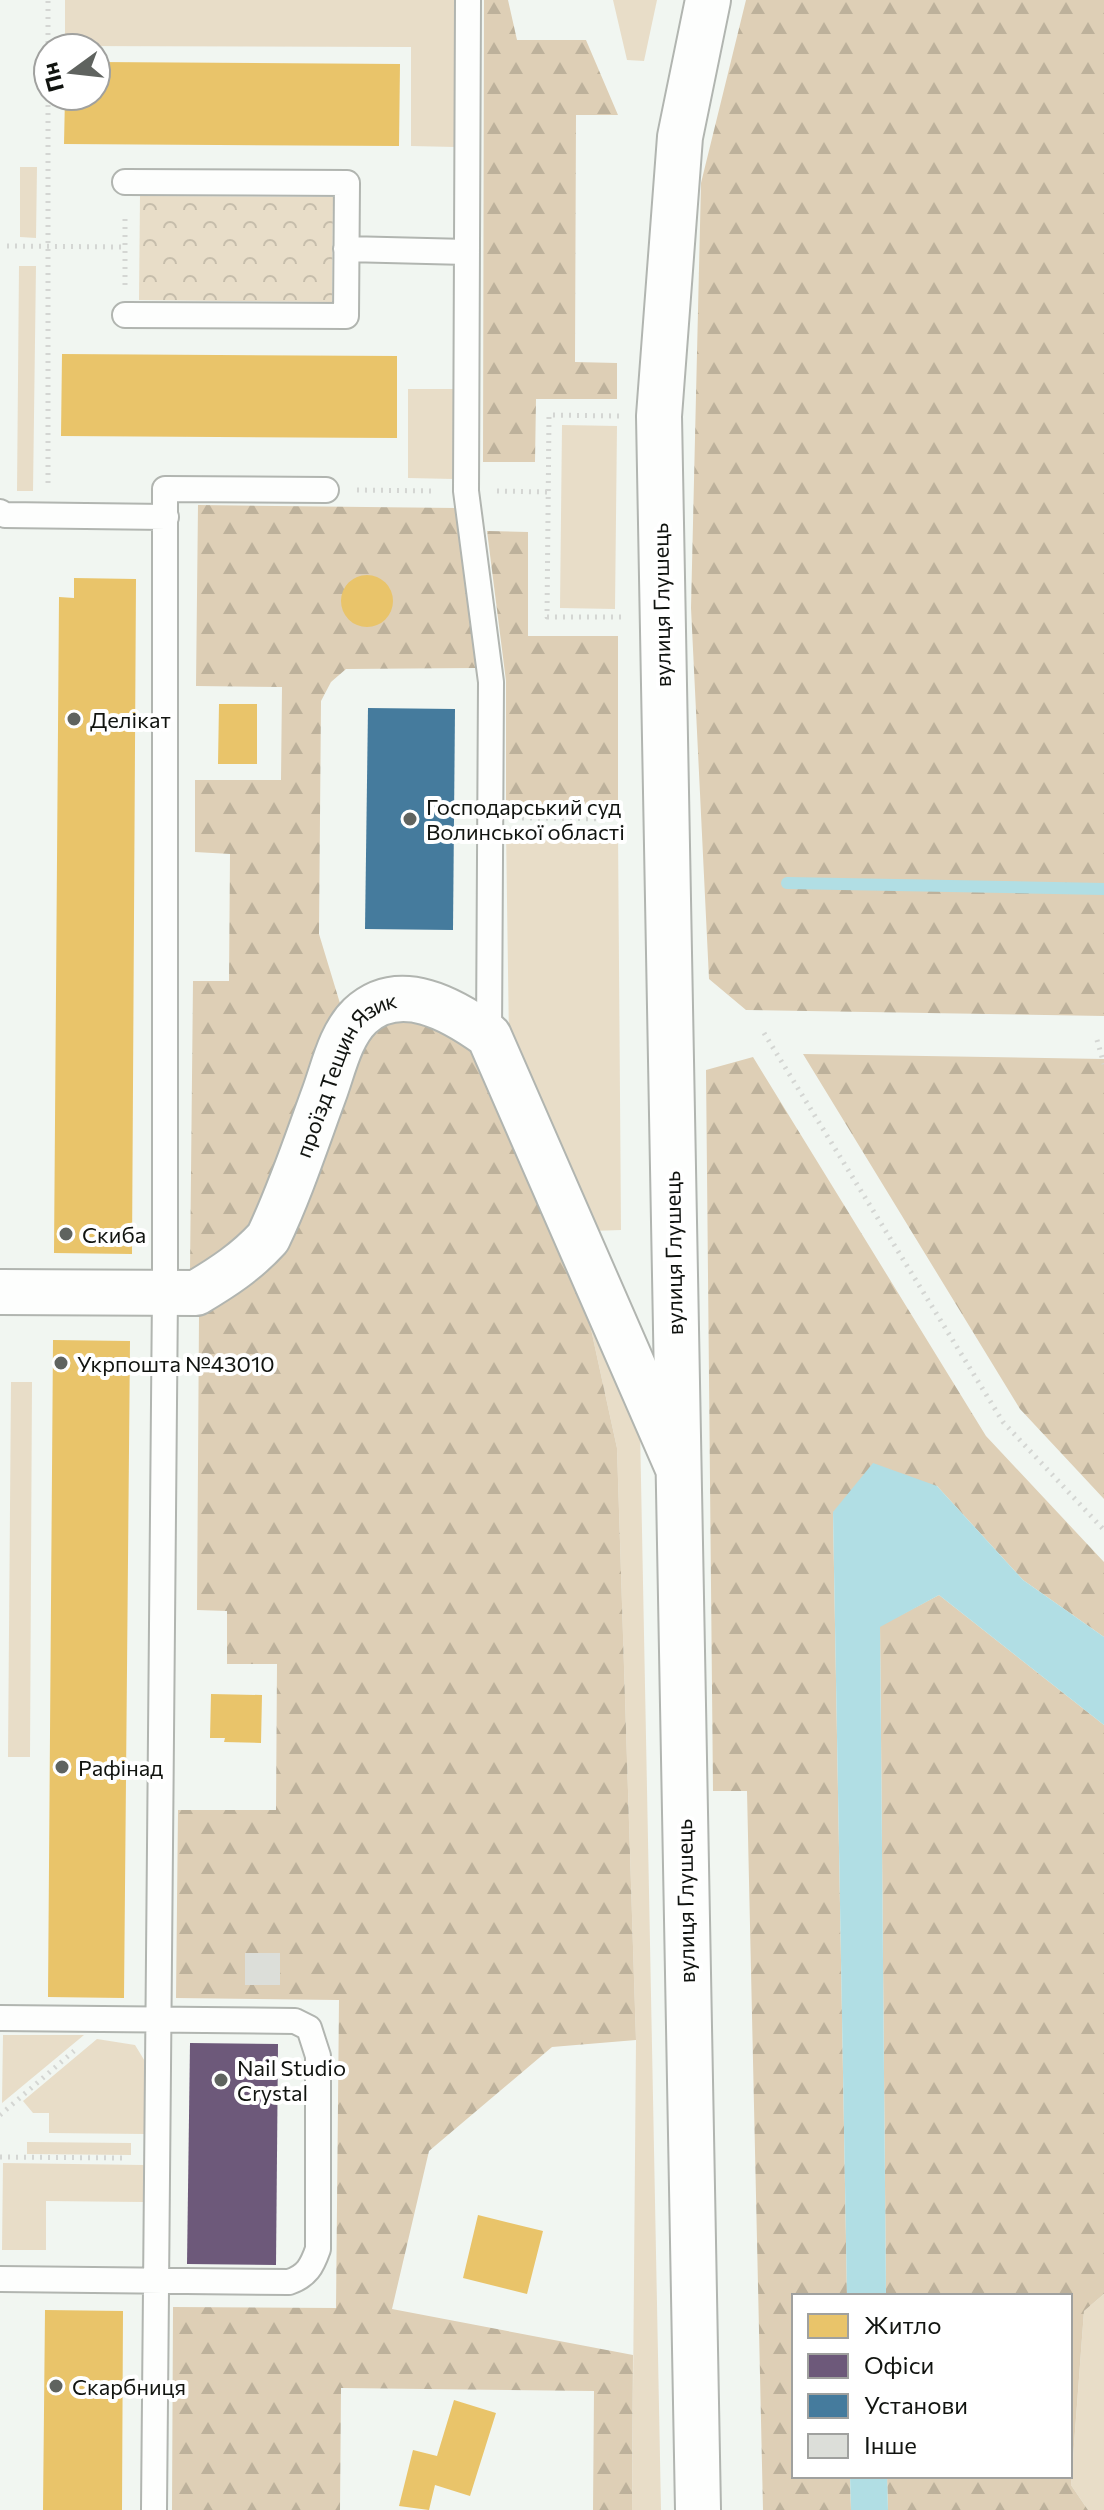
<svg xmlns="http://www.w3.org/2000/svg" width="1104" height="2510" font-family="Commissioner,sans-serif">
<defs>
<pattern id="forest-firs" width="22" height="20" patternUnits="userSpaceOnUse" patternTransform="scale(2)"><rect width="22" height="20" fill="#decfb6"/><path d="M5 1l3.5 6h-7zM16 11l3.5 6h-7z" fill="#bdb19b"/></pattern>
<pattern id="park-crowns" width="20" height="18" patternUnits="userSpaceOnUse" patternTransform="scale(2)"><rect width="20" height="18" fill="#e8ddc8"/><path d="M2 6a3 3 0 1 1 6 0M12 15a3 3 0 1 1 6 0" fill="none" stroke="#c6bdab"/></pattern>
</defs>
<rect width="100%" height="100%" fill="#f1f6f1"/>
<!-- green -->
<path fill="#e8ddc8" d="M65,0H456L455,147L411,146V47L65,46Z
M613,0H657L644,61L627,60Z
M20,167H37L36,238L20,237Z
M19,266H36L33,491H17Z
M408,389H455L454,479L408,478Z
M562,425L617,426L615,609L560,608Z
M506,830L618,831L621,1230L592,1231L509,1040Z
M589,1320L640,1428L661,2510H632L636,2040L617,1448Z
M11,1382H32L30,1757H8Z
M3,2035H84L2,2103Z
M97,2039L135,2045L146,2063L145,2134L49,2133V2113H33L23,2101Z
M27,2142L131,2143V2155L27,2154Z
M3,2163L144,2165V2202L46,2201V2250H2Z
M1104,2294V2510H1088L1071,2485L1084,2311Z"/>
<!-- forest -->
<path fill="url(#forest-firs)" d="M484,0H508L517,40H586L618,115H576L575,362L617,363V399H536L535,462H483Z
M746,0H1104V1016L746,1010L709,979L691,608L701,183Z
M198,505L456,508L476,668L346,669L331,682L321,701L319,934L342,1010L253,1228L215,1260L190,1270L193,981H229L230,854L195,852V780H281L282,687L196,686Z
M487,531L528,532V636H618V807H506V681Z
M418,1019L473,1048L589,1320L617,1448L636,2040L552,2047L429,2151L392,2309L633,2355L632,2510H593L594,2391L341,2388L340,2510H172L173,2307L336,2308L339,2000L176,1998L178,1810H276L277,1664H227V1611L197,1610L199,1316L258,1275L365,1042L385,1022Z
M803,1054L1104,1059V1499L1020,1409Z
M753,1057L986,1436L1104,1562V1637L1023,1580L937,1486L833,1512L847,2296H794V2476H850L851,2510H763L747,1791H713L706,1070Z
M939,1595L1104,1725V2294L1084,2311L1071,2485L1088,2510H888L887,2476H1070V2296H886L880,1626Z"/>
<!-- park -->
<path fill="url(#park-crowns)" d="M140,196L333,197L332,302L139,300Z"/>
<!-- water -->
<path fill="#b1dee4" d="M873,1463L937,1486L1023,1580L1104,1637V1725L939,1595L880,1627L886,2296H847L833,1512Z
M850,2476H887L888,2510H851Z"/>
<!-- homes -->
<path fill="#e9c46a" d="M96,62L400,64L399,146L64,144L65,96H96Z
M62,354L397,356V438L61,436Z
M341 601a26 26 0 1 1 52 0a26 26 0 1 1-52 0Z
M74,578L136,579L132,1254L54,1253L59,597L74,598Z
M219,704H257V764H218Z
M53,1340L130,1341L124,1998L48,1997Z
M211,1694L262,1695L261,1743L224,1742L225,1738H210Z
M478,2215L543,2231L527,2294L463,2278Z
M45,2310L123,2311L122,2510H43Z
M454,2400L496,2413L470,2496L435,2485L429,2510L399,2506L413,2450L437,2456Z"/>
<!-- offices -->
<path fill="#6d597a" d="M190,2043L278,2044L276,2265L187,2264Z"/>
<!-- public -->
<path fill="#457b9d" d="M368,708L455,709L453,930L365,929Z"/>
<g fill="none" stroke-linecap="round" stroke-linejoin="round">
<!-- stream -->
<path stroke="#b1dee4" stroke-width="12" d="M787,883L1104,889"/>
</g>
<!-- building -->
<path fill="#dcded9" d="M245,1953H280V1985H245Z"/>
<g fill="none" stroke-linecap="round" stroke-linejoin="round">
<defs>
<path id="lane" d="M468,0L466,491L491,682L489,1036
M346,249L467,252
M125,315L346,316L347,183L125,182
M0,512L5,515L166,517
M0,2018L295,2021L309,2028L318,2056V2249C312,2266 307,2276 289,2282L0,2279
M154,2510L165,1293V489L326,490"/>
<g id="street">
<path id="s1" d="M0,1292L196,1293C223,1277 246,1262 268,1238C290,1192 306,1143 324,1094C333,1070 340,1035 360,1016C400,979 453,1010 489,1036L676,1464"/>
</g>
<path id="secondary" d="M698,2510L659,416L680,137L708,0"/>
</defs>
<!-- lane casing -->
<use href="#lane" stroke="#b1b5b0" stroke-width="28"/>
<!-- street casing -->
<use href="#street" stroke="#b1b5b0" stroke-width="48"/>
<!-- secondary casing -->
<use href="#secondary" stroke="#b1b5b0" stroke-width="48"/>
<!-- path -->
<path stroke="#d4d6d3" stroke-width="5" stroke-dasharray="2 6" stroke-linecap="butt" d="M7,246L125,247
M125,285V215
M619,416L549,415L547,617H621
M48,483V0
M357,490L435,491
M497,491L548,492
M522,818L624,819
M764,1033L1003,1422L1104,1530
M1097,1040L1104,1064
M0,2115L74,2051
M0,2157L127,2158"/>
<!-- lane -->
<use href="#lane" stroke="#fdfefd" stroke-width="24"/>
<!-- street -->
<use href="#street" stroke="#fdfefd" stroke-width="44"/>
<!-- secondary -->
<use href="#secondary" stroke="#fdfefd" stroke-width="44"/>
</g>
<!-- markers -->
<g fill="#5f635f" stroke="#fff" stroke-width="3">
<circle cx="74" cy="719" r="8"/>
<circle cx="410" cy="819" r="8"/>
<circle cx="66" cy="1234" r="8"/>
<circle cx="61" cy="1363" r="8"/>
<circle cx="62" cy="1767" r="8"/>
<circle cx="221" cy="2080" r="8"/>
<circle cx="56" cy="2386" r="8"/>
</g>
<g text-anchor="middle" dominant-baseline="central" stroke-width="8" stroke-linejoin="round" paint-order="stroke">
<!-- street labels -->
<g font-size="22" fill="#111410" stroke="#fff">
<text transform="translate(661 605) rotate(-91)">вулиця Глушець</text>
<text stroke="none"><textPath href="#s1" startOffset="472">проїзд Тещин Язик</textPath></text>
<text transform="translate(673 1253) rotate(-91)">вулиця Глушець</text>
<text transform="translate(685 1901) rotate(-91)">вулиця Глушець</text>
</g>
<!-- poi labels -->
<g font-size="22" fill="#111410" stroke="#fff" text-anchor="start">
<text x="90" y="719">Делікат</text>
<text x="426" y="806">Господарський суд<tspan x="426" dy="25">Волинської області</tspan></text>
<text x="82" y="1234">Скиба</text>
<text x="77" y="1363">Укрпошта №43010</text>
<text x="78" y="1767">Рафінад</text>
<text x="237" y="2067">Nail Studio<tspan x="237" dy="25">Crystal</tspan></text>
<text x="72" y="2386">Скарбниця</text>
</g>
</g>
<!-- legend -->
<rect x="792" y="2294" width="280" height="184" fill="#ffffff" stroke="#a0a19f" stroke-width="2"/>
<rect x="808" y="2314" width="40" height="24" fill="#e9c46a" stroke="#a0a19f" stroke-width="2"/>
<text x="864" y="2334" font-size="24" fill="#111410">Житло</text>
<rect x="808" y="2354" width="40" height="24" fill="#6d597a" stroke="#a0a19f" stroke-width="2"/>
<text x="864" y="2374" font-size="24" fill="#111410">Офіси</text>
<rect x="808" y="2394" width="40" height="24" fill="#457b9d" stroke="#a0a19f" stroke-width="2"/>
<text x="864" y="2414" font-size="24" fill="#111410">Установи</text>
<rect x="808" y="2434" width="40" height="24" fill="#dcded9" stroke="#a0a19f" stroke-width="2"/>
<text x="864" y="2454" font-size="24" fill="#111410">Інше</text>
<!-- north arrow -->
<g transform="translate(72 72) rotate(255)"><circle r="38" fill="#ffffff" stroke="#a0a19f" stroke-width="2"/>
<path d="M0-6L14 30L0 20L-14 30Z" fill="#5f635f"/>
<text y="-12" font-size="22" font-weight="bold" text-anchor="middle" fill="#111410">Пн</text>
</g>
</svg>
